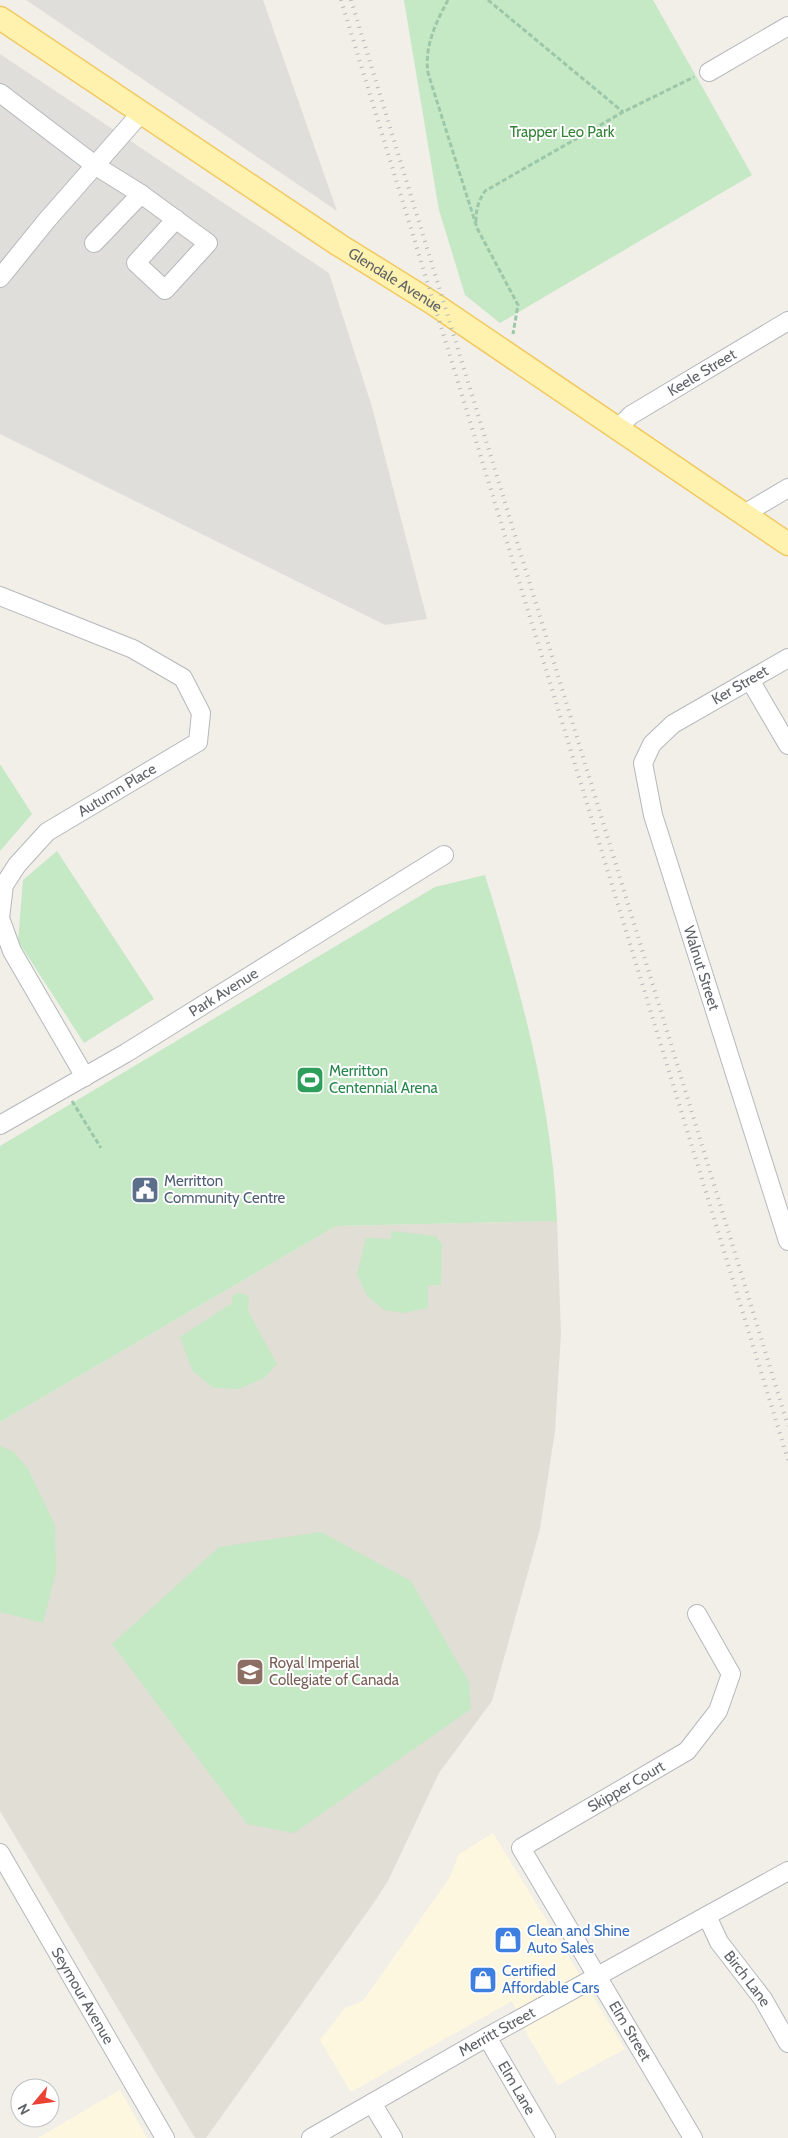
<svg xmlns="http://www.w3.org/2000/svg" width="788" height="2138" font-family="Cabin,sans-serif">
<rect width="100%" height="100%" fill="#f1efe8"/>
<!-- commercial -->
<path fill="#fef7e0" d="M493,1833L625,2049L558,2085L529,2038L512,2001L351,2092L320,2040L345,2008L363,2001L450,1877L459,1854Z
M120,2090L147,2138H38L65,2122Z"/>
<!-- industrial -->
<path fill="#e0deda" d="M26,0H263L337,211Z
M0,54L329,273L372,407L427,619L385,625L0,434Z"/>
<!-- education -->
<path fill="#e1ded6" d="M557,1221L561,1334L555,1431L540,1529L492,1701L439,1773L388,1881L373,1904L206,2138H195L0,1811V1422L336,1226Z"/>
<!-- green -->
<path fill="#c5e8c5" d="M404,0H653L752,175L500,323L465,295L439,210Z
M0,764L32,814L0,851Z
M57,851L154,999L84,1043L18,941L23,880Z
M485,875C520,988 552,1101 557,1221L336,1226L0,1422V1146L435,887Z
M391,1231L436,1236L442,1244L441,1285H428V1308L403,1313L384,1310L367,1296L357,1274L366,1238L391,1239Z
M238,1292L249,1296L248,1311L277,1364L264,1378L239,1389L213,1388L192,1370L180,1337L232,1303V1297Z
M0,1446L14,1452L28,1469L55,1525L56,1572L43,1623L0,1612Z
M321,1532L411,1581L469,1682L471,1709L294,1833L247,1824L112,1644L219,1547Z"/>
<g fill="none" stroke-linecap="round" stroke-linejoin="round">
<defs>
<g id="minor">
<path d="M709,72L788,26"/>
<path d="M0,93L96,166L141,194L208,243L165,290L136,263L176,219"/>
<path d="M94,243L141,194"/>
<path d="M0,278L47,220L141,113"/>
<path id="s1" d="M618,428L631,415L788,321"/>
<path d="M744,514L788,488"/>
<path d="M0,596L133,649L183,678L201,713L198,742L47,832L17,865L4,885L0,918L12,951L85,1077"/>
<path id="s2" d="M788,658L673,724L652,744L643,763L653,815L788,1241"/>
<path d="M750,680L788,745"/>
<path id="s3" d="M0,1125L126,1053L444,855"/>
<path id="s4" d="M0,1853L165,2138"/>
<path id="s5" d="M707,1916L719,1942L763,1999L788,2043"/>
<path id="s6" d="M487,2037L546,2138"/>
<path d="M372,2103L393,2138"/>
<path id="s7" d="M311,2138L487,2037L788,1871"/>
<path id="s8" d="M693,2138L521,1848L687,1751L718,1711L731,1674L697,1614"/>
</g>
<g id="major">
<path id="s9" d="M0,18L339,245L434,304L788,544"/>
</g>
</defs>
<!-- minor casing -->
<use href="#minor" stroke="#b5b8bc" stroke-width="20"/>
<!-- major casing -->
<use href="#major" stroke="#f2c960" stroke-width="25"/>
<!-- path -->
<path stroke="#9cc7a9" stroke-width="3" stroke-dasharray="5 2.5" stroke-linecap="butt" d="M448,0C436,22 424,47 428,73L477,228L518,305L513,334
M488,0L623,112
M476,222C476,209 478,202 485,191L623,112L694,77
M72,1101L101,1148"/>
<!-- minor -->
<use href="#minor" stroke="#fff" stroke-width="18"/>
<!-- major -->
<use href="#major" stroke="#fff2af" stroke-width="22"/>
<!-- rail -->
<path stroke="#b6b7b8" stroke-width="4" stroke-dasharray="1 6" stroke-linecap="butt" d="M341,0L788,1460
M351,0L788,1426"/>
</g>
<!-- icons -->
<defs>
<symbol id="stadium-square" viewBox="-11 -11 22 22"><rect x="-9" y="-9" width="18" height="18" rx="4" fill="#2e9e5b" stroke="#fff"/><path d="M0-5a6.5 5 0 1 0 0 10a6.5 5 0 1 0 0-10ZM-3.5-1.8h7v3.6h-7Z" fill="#fff"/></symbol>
<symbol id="civic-square" viewBox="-11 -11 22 22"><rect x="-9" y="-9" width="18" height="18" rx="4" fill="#5c6f8a" stroke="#fff"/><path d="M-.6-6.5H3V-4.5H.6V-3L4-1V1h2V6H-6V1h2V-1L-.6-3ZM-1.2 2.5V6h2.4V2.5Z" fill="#fff"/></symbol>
<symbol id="school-square" viewBox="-11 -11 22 22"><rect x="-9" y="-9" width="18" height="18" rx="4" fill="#8d6e63" stroke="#fff"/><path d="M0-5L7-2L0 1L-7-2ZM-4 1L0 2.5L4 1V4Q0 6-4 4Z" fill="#fff"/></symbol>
<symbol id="shop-square" viewBox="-11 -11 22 22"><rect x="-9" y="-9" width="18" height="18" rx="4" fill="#3f7fe0" stroke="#fff"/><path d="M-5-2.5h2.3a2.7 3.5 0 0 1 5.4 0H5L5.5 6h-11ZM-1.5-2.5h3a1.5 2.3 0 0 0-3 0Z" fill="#fff"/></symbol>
</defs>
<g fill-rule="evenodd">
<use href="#stadium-square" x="294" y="1064" width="32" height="32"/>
<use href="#civic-square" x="129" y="1174" width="32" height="32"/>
<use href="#school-square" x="234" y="1656" width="32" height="32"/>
<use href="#shop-square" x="492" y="1924" width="32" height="32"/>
<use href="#shop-square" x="467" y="1964" width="32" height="32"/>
</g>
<g text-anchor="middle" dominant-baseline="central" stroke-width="4" stroke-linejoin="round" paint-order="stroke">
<!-- park labels -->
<g font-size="15" fill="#348238" stroke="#fff">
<text x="562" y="132">Trapper Leo Park</text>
</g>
<!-- street labels -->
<g font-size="15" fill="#5f6368" stroke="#fff">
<text stroke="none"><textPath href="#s9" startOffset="474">Glendale Avenue</textPath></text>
<text stroke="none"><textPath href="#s1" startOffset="101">Keele Street</textPath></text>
<text transform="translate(740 685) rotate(-30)">Ker Street</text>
<text transform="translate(117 790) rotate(-31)">Autumn Place</text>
<text stroke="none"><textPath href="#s2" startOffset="396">Walnut Street</textPath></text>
<text stroke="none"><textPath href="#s3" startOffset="260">Park Avenue</textPath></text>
<text stroke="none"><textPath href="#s8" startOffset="459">Skipper Court</textPath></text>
<text stroke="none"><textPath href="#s5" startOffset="75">Birch Lane</textPath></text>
<text stroke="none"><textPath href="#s4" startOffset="165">Seymour Avenue</textPath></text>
<text transform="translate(630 2031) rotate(59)">Elm Street</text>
<text stroke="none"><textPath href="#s7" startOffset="214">Merritt Street</textPath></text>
<text stroke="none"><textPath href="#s6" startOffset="59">Elm Lane</textPath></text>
</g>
<!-- leisure labels -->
<g font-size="15" fill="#27864d" stroke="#fff" text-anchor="start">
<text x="329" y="1071">Merritton<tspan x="329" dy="17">Centennial Arena</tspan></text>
</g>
<!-- service labels -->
<g font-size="15" fill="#4e5e75" stroke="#fff" text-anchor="start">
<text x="164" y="1181">Merritton<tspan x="164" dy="17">Community Centre</tspan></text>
</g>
<!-- education labels -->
<g font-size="15" fill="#785e54" stroke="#fff" text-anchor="start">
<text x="269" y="1663">Royal Imperial<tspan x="269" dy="17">Collegiate of Canada</tspan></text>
</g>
<!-- shop labels -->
<g font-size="15" fill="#366cbe" stroke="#fff" text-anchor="start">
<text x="527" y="1931">Clean and Shine<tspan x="527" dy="17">Auto Sales</tspan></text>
<text x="502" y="1971">Certified<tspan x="502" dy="17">Affordable Cars</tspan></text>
</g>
</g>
<!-- north arrow -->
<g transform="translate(35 2103) rotate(241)"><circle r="24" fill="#ffffff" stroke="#bfc1c3"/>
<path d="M0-4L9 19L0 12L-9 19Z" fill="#ea4335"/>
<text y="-8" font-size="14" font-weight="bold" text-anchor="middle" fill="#5f6368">N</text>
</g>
</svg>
